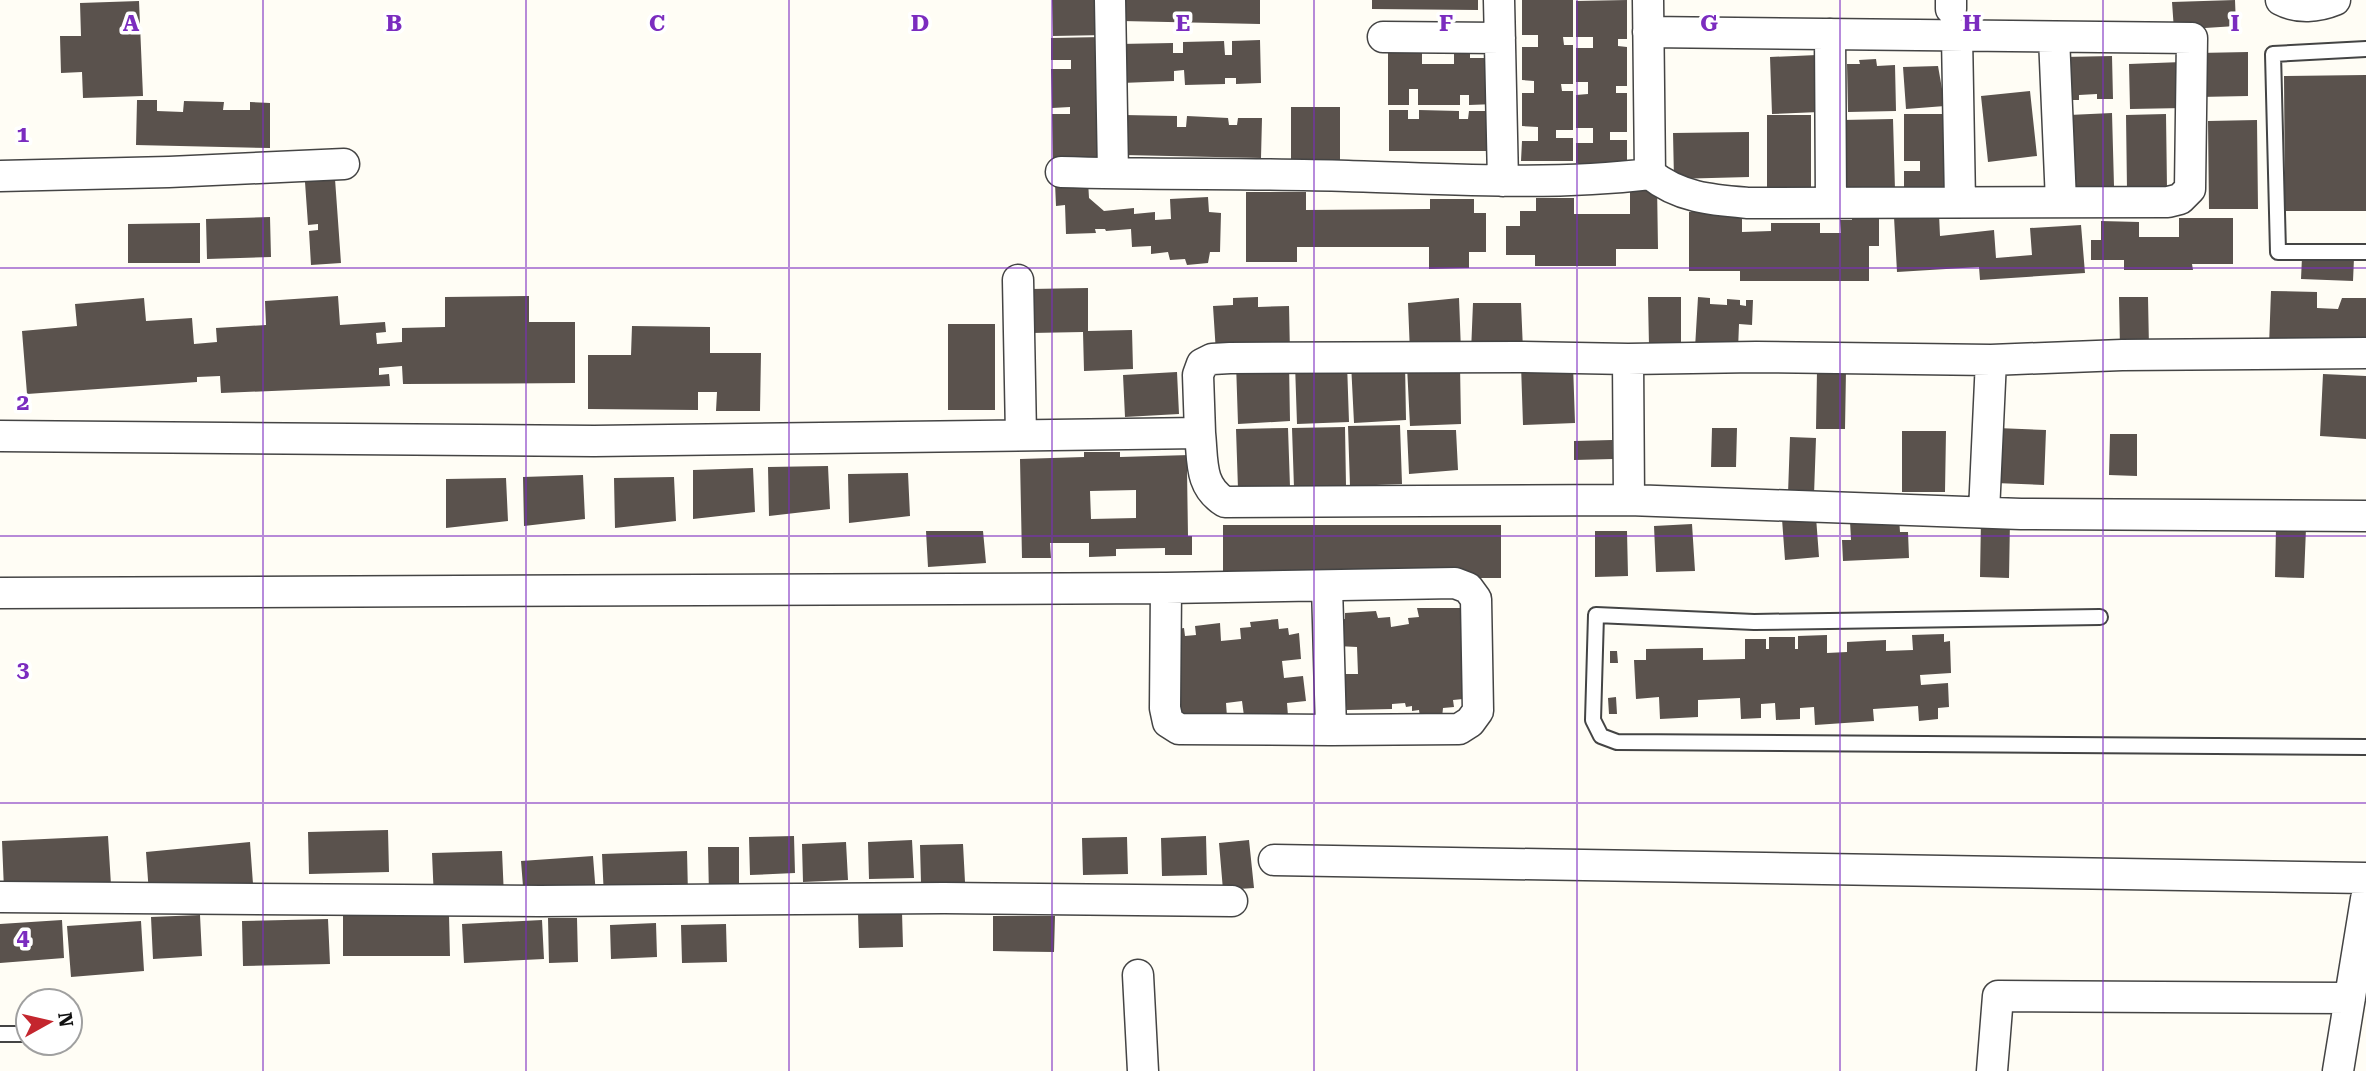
<svg xmlns="http://www.w3.org/2000/svg" width="2366" height="1071" font-family="'Roboto Serif',serif">
<rect width="100%" height="100%" fill="#fffdf5"/>
<!-- building -->
<path fill="#5a524d" fill-rule="evenodd" d="M1052,0H1105L1106,35L1053,36Z
M1123,0H1260V24L1122,21Z
M1372,0H1478V10L1372,9Z
M1522,0H1573V37H1563L1564,45H1573V84H1561L1562,91H1573V130H1556V138H1573V161H1521L1522,141H1538V127L1522,126V93H1534V81L1522,80V47H1538V35H1522Z
M1627,0V39H1618V46L1627,47V86H1616V93H1627V132H1610V140H1627V163H1576V143H1593V128H1576V95L1588,94V82H1576V48H1593V37H1576V1Z
M2235,0L2236,26L2174,30L2172,2Z
M139,1L143,96L83,98L82,72L61,73L60,36H81L80,3Z
M1103,37L1105,157L1053,158L1052,114H1070V107L1052,108L1051,69H1071V60H1051V38Z
M1260,40L1261,83L1236,84V78H1225V84L1185,85L1184,70L1174,71V81L1121,83L1119,44L1173,43V53H1183V42L1224,41L1225,55H1232V41Z
M1454,52H1470V58H1496V104L1469,105V95H1460V105H1418V89H1409V105H1388V53H1422V64H1454Z
M2248,52V96L2199,97L2198,53Z
M1817,55L1819,112L1772,114L1770,57Z
M2112,56L2113,99H2097V94L2079,95V100H2064L2063,57Z
M1876,59L1877,66L1895,65L1896,111L1848,112L1847,64H1860L1859,60Z
M2182,62L2184,108L2130,109L2129,64Z
M1938,66L1945,106L1906,109L1903,67Z
M2366,75V211H2285L2284,76Z
M2030,91L2037,156L1988,162L1981,96Z
M137,100H157V111L183,112L184,101L224,102L223,110H250V102L270,103V148L136,145Z
M1291,107H1340V160H1291Z
M1389,110H1408V119H1419V110L1459,111V119H1468L1469,111H1495V151H1389Z
M2112,113L2114,186L2070,187L2069,115Z
M1904,114H1947V191H1904V171H1920V161H1904Z
M2166,114L2167,189L2127,190L2126,115Z
M1124,115L1177,116V127H1186L1187,116L1228,118L1229,125H1237L1238,118H1262L1261,158L1124,155Z
M1767,115H1811V193H1767Z
M1893,119L1895,190L1845,191L1842,120Z
M2257,120L2258,209H2209L2208,121Z
M1749,132V177L1674,179L1673,133Z
M335,179L341,263L311,265L309,231L318,230V224L308,225L305,182Z
M1088,181L1089,198L1104,211L1134,208V214L1155,212V220L1171,219L1170,199L1208,197L1209,212L1221,213L1220,252H1210L1208,263L1187,265L1185,259L1170,260L1168,252L1151,254V246L1132,247L1131,229L1106,231L1105,229H1095L1096,233L1066,234L1065,205L1056,206L1055,183Z
M1657,184L1658,249H1616V266H1535V255H1506V226H1520V211H1536V198H1574V214H1630V185Z
M1246,192H1306V210L1430,209V199H1474V213H1486V252H1469V268L1429,269V247H1297V262H1246Z
M1689,212H1742V232L1771,231V223H1820V233H1841L1840,220H1852V213H1879V246H1869V281H1740V271H1689Z
M1939,214L1940,236L1994,230L1996,258L2032,255L2030,228L2081,225L2085,273L1980,280L1979,267L1897,272L1894,217Z
M270,217L271,257L207,259L206,219Z
M2179,218H2233V264H2192L2193,270H2124V260H2091V240H2101V221L2139,222V237H2179Z
M200,223V263H128V224Z
M2302,257L2354,258L2353,281L2301,279Z
M1088,288V331L1132,330L1133,369L1084,371L1083,332L1031,333L1030,289Z
M2271,291L2317,292V308L2338,309L2342,298H2366V349L2269,346Z
M338,296L340,325L385,322L386,332L376,333L377,344L402,342V328L445,327V297L529,296V322H575V383L403,384L402,366L379,368V375L389,374L390,386L221,393L220,376L197,377V382L27,394L22,331L77,326L75,304L144,298L146,321L192,318L194,344L217,342L216,328L266,325L265,301Z
M1258,297V307L1289,306L1290,354L1216,353L1213,306L1233,305V298Z
M1648,297H1681V346H1649Z
M1698,297L1710,298V304L1727,305V299L1740,300V305L1746,306V300H1753L1752,325L1739,324L1738,350L1695,348Z
M2119,297H2148L2149,348H2120Z
M1459,298L1461,351L1410,353L1408,303Z
M1473,303H1521L1523,350L1471,352Z
M948,324H995V410H948Z
M632,326L710,327V353H761L760,411H716L717,392H698V410L588,409V355H631Z
M1289,362L1290,421L1238,424L1236,363Z
M1405,362L1406,420L1354,423L1351,363Z
M1347,363L1349,422L1297,424L1295,364Z
M1573,364L1575,423L1523,425L1521,365Z
M1460,365L1461,424L1410,426L1407,366Z
M1817,370H1846L1845,429H1816Z
M1177,372L1179,414L1125,417L1123,375Z
M2323,374L2366,376V439L2320,436Z
M1400,425L1402,484L1350,486L1348,426Z
M1345,427L1346,486L1294,488L1292,428Z
M1288,428L1290,487L1238,489L1236,429Z
M1712,428H1737L1736,467H1711Z
M1997,428L2046,430L2044,485L1995,483Z
M1407,430H1456L1458,470L1409,474Z
M1902,431H1946L1945,492H1902Z
M2110,434H2137V476L2109,475Z
M1790,437L1816,438L1814,495L1788,494Z
M1612,440L1613,459L1574,460V441Z
M1084,452H1120V457L1190,455V470H1187L1188,536H1192V555H1165V548L1116,549V556L1089,557V543H1050L1051,558H1022L1020,459L1084,457ZM1136,490V518L1091,519L1090,491Z
M828,466L830,509L769,516L768,467Z
M753,468L755,512L693,519V470Z
M908,473L910,516L849,523L848,474Z
M583,475L585,519L524,526L523,477Z
M674,477L676,521L615,528L614,478Z
M506,478L508,521L446,528V479Z
M1816,517L1819,557L1785,560L1782,519Z
M1899,518L1900,532H1908L1909,558L1843,561L1842,540H1851L1850,521Z
M1981,519L2010,520L2009,578L1980,577Z
M1692,524L1695,571L1656,572L1654,526Z
M1223,525H1501V578H1223Z
M2276,527L2306,528L2304,578L2275,577Z
M926,531H983L986,563L928,567Z
M1595,531H1627L1628,576L1595,577Z
M1417,608H1461L1463,699L1453,700L1454,707L1443,708L1442,718L1420,717L1419,710L1412,711V706L1406,707L1405,703L1392,704V709L1347,710L1345,701L1336,705L1334,674H1358L1357,647L1337,646L1333,620L1345,619V613L1376,611L1378,618L1390,617L1391,627L1409,624L1408,618L1419,617Z
M1278,619L1279,629L1288,628L1289,635L1299,633L1301,659L1282,661L1284,678L1303,676L1306,701L1287,703L1288,716H1244L1242,701L1226,703L1227,717L1178,723L1177,629L1184,628L1185,636L1196,635L1195,626L1220,623L1221,641L1241,639L1240,628L1251,627L1250,622Z
M1944,634V642L1950,641L1951,673L1920,675L1921,685L1948,683L1949,707L1938,708V719L1919,721L1918,706L1873,709L1874,721L1815,725L1814,707L1800,708V719L1776,720L1775,703L1761,704V718L1741,719L1740,698L1698,700V717L1660,719L1659,697L1636,699L1634,660H1646V649L1703,648V660L1745,659V639H1766V649H1769V637H1795V649H1798V636L1827,635V653L1847,652V642L1886,640V651L1913,650L1912,635Z
M1610,651H1617L1618,663H1610Z
M1616,697L1617,714H1609L1608,698Z
M388,830L389,872L309,874L308,832Z
M108,836L111,885L4,890L2,841Z
M794,836L795,873L750,875L749,837Z
M1206,836L1207,875L1162,876L1161,838Z
M1127,837L1128,874L1083,875L1082,838Z
M912,840L914,878L869,879L868,842Z
M1249,840L1254,888L1223,890L1219,843Z
M250,842L253,884L149,894L146,852Z
M846,842L848,880L803,882L802,844Z
M963,844L965,882L921,883L920,845Z
M708,847H739V896H709Z
M502,851L504,897L434,900L432,853Z
M687,851L688,895L604,898L602,854Z
M593,856L596,895L524,899L521,861Z
M902,912L903,947L859,948L858,913Z
M200,915L202,956L153,959L151,917Z
M343,915H449L450,956H343Z
M993,916H1055L1054,952L993,951Z
M548,918H577L578,962L549,963Z
M328,919L330,964L243,966L242,921Z
M62,920L64,958L0,963V924Z
M542,920L544,959L464,963L462,924Z
M141,921L144,971L71,977L67,926Z
M656,923L657,957L611,959L610,925Z
M726,924L727,962L682,963L681,925Z"/>
<g fill="none" stroke-linecap="round" stroke-linejoin="round">
<defs>
<path id="lane" d="M2366,49L2273,54L2278,252H2366
M2100,617L1754,622L1596,615L1593,720L1601,736L1617,742L2366,747
M0,1034H28"/>
<path id="street" d="M1110,0L1113,173
M1499,0L1503,181
M1951,0V9
M2281,0C2298,9 2318,7 2335,0
M1648,32L2192,38L2190,189L2180,199L2168,202L1749,203C1713,200 1680,198 1650,174
M1830,34L1831,203
M1957,36L1960,202
M1383,37L1500,38
M2054,37L2061,202
M1061,172C1157,175 1252,173 1348,176C1449,179 1550,186 1650,174L1648,0
M0,176L169,172L344,164
M1018,280L1021,435
M1628,359L1629,500
M1200,433L1198,375L1202,364L1212,359L1230,358L1520,357L1628,359L1756,357L1991,360L2122,355L2366,353
M0,436L594,441L1200,433C1203,461 1199,486 1225,502L1629,500L2021,514L2366,516
M1984,512L1991,360
M1166,588L1165,708L1168,722L1179,729L1331,730
M0,593L1166,588L1455,583L1468,588L1476,599L1478,711L1470,722L1459,729L1331,730L1327,586
M1274,860L2366,878
M0,897L540,901L944,898L1232,901
M1138,975L1143,1071
M1992,1071L1998,996L2350,998
M2338,1071L2366,899"/>
</defs>
<!-- lane casing -->
<use href="#lane" stroke="#444" stroke-width="18"/>
<!-- street casing -->
<use href="#street" stroke="#444" stroke-width="33"/>
<!-- lane -->
<use href="#lane" stroke="#fff" stroke-width="14"/>
<!-- street -->
<use href="#street" stroke="#fff" stroke-width="30"/>
</g>
<!-- grid -->
<path fill="none" stroke="#7b2cbf" stroke-width="2" stroke-opacity="0.55" d="M263,0V1071M526,0V1071M789,0V1071M1052,0V1071M1314,0V1071M1577,0V1071M1840,0V1071M2103,0V1071M0,268H2366M0,536H2366M0,803H2366"/>
<g font-size="23" text-anchor="middle" font-weight="bold" fill="#7b2cbf" stroke="#fff" stroke-width="7" stroke-linejoin="round" paint-order="stroke">
<text x="131" y="31">A</text>
<text x="394" y="31">B</text>
<text x="657" y="31">C</text>
<text x="920" y="31">D</text>
<text x="1183" y="31">E</text>
<text x="1446" y="31">F</text>
<text x="1709" y="31">G</text>
<text x="1972" y="31">H</text>
<text x="2235" y="31">I</text>
<text x="23" y="142">1</text>
<text x="23" y="410">2</text>
<text x="23" y="677">3</text>
<text x="23" y="945">4</text>
</g>
<!-- north arrow -->
<g transform="translate(49 1022) rotate(82)"><circle r="33" fill="#ffffff" stroke="#a0a0a0" stroke-width="2"/>
<path d="M0-5L12 26L0 18L-12 26Z" fill="#c4262e"/>
<text y="-10" font-size="19" font-weight="bold" text-anchor="middle" fill="#111111">N</text>
</g>
</svg>
